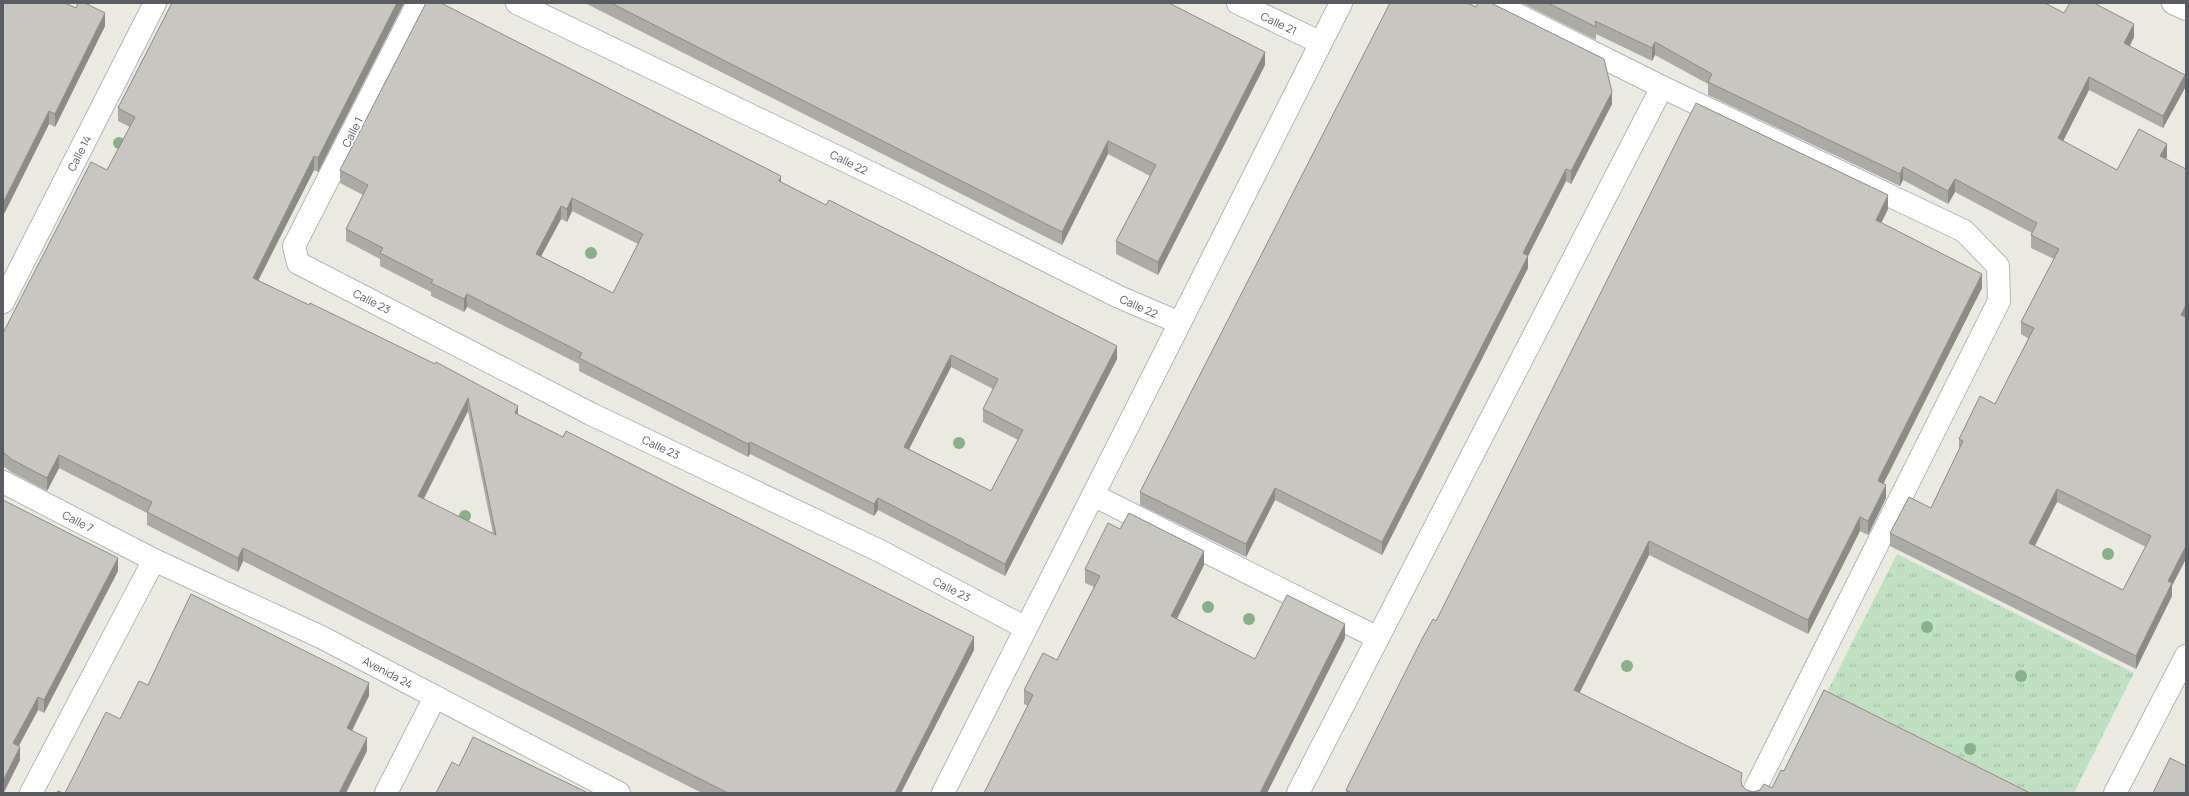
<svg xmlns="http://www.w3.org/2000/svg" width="2189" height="796" font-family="Manrope,sans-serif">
<defs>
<pattern id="park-tufts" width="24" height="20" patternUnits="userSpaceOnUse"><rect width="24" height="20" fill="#bfe1c2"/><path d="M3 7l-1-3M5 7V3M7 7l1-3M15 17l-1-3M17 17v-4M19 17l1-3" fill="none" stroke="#9ebaa1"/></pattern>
</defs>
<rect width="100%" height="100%" fill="#ebeae1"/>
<!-- park -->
<path fill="url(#park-tufts)" d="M1897,554L2134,673L2074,793H2013L1824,698Z"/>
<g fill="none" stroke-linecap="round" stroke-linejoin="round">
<defs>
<path id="street" d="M418,3L294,246L298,263L591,414L880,551L1026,628
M517,3L906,190L1119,297L1180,323
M1238,3L1321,43
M1494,3L1662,87L1964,231L1998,266L1999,301L1753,793
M2173,3L2186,9
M3,302L155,3
M3,482L154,560L321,637L619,793
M1093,495L1378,638
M31,793L154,560
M386,793L435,697
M943,793L1341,3
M1298,793L1662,87
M2115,793L2186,656"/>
</defs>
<!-- street casing -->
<use href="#street" stroke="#b3b6ba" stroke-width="24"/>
<!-- street -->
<use href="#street" stroke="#fff" stroke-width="22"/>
</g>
<!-- trees -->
<g fill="#8aaf8b">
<circle cx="119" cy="143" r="6"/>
<circle cx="591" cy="253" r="6"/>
<circle cx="959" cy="443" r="6"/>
<circle cx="465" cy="516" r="6"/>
<circle cx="2108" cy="554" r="6"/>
<circle cx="1208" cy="607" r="6"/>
<circle cx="1249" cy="619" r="6"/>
<circle cx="1927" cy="627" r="6"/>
<circle cx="1627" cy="666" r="6"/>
<circle cx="2021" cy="676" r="6"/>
<circle cx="1970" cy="749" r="6"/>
</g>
<!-- wall -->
<path fill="#acaaa5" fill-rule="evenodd" d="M3,3L105,26L55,127L49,124L3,216Z
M172,3H404L318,172L314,170L258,280L974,650L901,793H702L243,561L238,572L147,525V513L59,468L47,491L11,472L3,466V333L107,170L130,127L118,121V108ZM468,411L493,534L424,499Z
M585,3H1169L1265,65L1158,275L1116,254V241L1150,176L1108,154L1062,245Z
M1522,3H2045L2064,13L2134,37L2130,46L2185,88L2163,128L2089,90L2063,141L2117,170L2167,157L2166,158L2172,596L2136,669L1890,546V533L1931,508L1959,450V439L1995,404L2029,339L2021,334V322L2054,259L2031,248V235L2032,233L1955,192L1948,204L1903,180L1900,186L1708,95V84L1655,55L1652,61L1596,34V40ZM2057,502L2146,547L2123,590L2035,546Z
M1476,7L1612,104L1571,184L1566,181L1528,256V268L1382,555L1275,500L1246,557L1140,505V492Z
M340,170L781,182L1117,359L1005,576L878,510L874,516L750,454L748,457L579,371V364L467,307L464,312L431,296V292L380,266V259L346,241V229L363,195L340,183ZM572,211L638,244L613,293L541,256L561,219L567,222ZM951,367L993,389L983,409V422L1018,440L991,491L909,449Z
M1888,209L1881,223L1982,288L1884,483L1886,498L1868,535L1860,531L1808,634L1649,555L1579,693L1742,784V786L1747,790L1753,792L1772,788L1784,771L2030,793H1346V790L1436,621Z
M3,500L118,571L44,713L38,710L19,746L20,760L4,793H3Z
M1120,529L1204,565L1177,619L1255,659L1345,638L1267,793H984L1028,706L1024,704V690L1057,660L1094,587L1085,583V569Z"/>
<!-- shaded-wall -->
<path fill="#8c8b86" d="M397,3H404L318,172V158Z
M105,13V26L55,127V114Z
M2134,24V37L2124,56V43Z
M1655,42V55L1652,61V48Z
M1265,52V65L1158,275V262Z
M2185,75V88L2163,128V116Z
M2089,77V90L2058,151V138Z
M1612,92V104L1571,184V171Z
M49,111V124L3,216V203Z
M1108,141V154L1062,245V232Z
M2167,144V157L2160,168V156Z
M314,156V170L253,291V278Z
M1903,167V180L1900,186V174Z
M1566,169V181L1523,266V253Z
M781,176V188L779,181Z
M1955,179V192L1948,204V191Z
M1888,195V209L1876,234V220Z
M572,198V211L567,222V209Z
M561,206V219L536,266V254Z
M1528,256V268L1382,555V542Z
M1982,274V288L1880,490L1878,481L1880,476Z
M467,294V307L464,312V299Z
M2186,305V318L2181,315Z
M1117,346V359L1005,576V564Z
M951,355V367L904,459V447Z
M468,398V411L418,509V496Z
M518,406V419L515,413Z
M750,442V454L748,457V444Z
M59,455V468L47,491V478Z
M1886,485V498L1868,535V521Z
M1275,488V500L1246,557V544Z
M2057,489V502L2029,556V543Z
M878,498V510L874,516V504Z
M1860,517V531L1808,634V620Z
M1649,541V555L1574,704V690Z
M2186,546V559L2172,586V596L2136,669V656L2168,581Z
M243,548V561L238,572V558Z
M1204,551V565L1171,630V616Z
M118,558V571L44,713V700Z
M1345,624V638L1267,793H1260Z
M974,637V650L901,793H895Z
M369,683V696L347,741V728Z
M38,697V710L13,756V743Z
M367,738V751L346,793H339Z
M20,747V760L3,793V781Z"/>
<!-- building -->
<path fill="#c8c6c0" stroke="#8c8b86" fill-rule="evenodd" d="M3,3H65L76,8L78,3H85L105,13L55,114L49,111L3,203Z
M172,3H397L318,158L314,156L253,278L309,305L310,303L435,364L436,362L518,406L515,413L563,437L566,431L974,637L895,793H728L243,548L238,558L147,512L152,502L59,455L47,478L11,459L3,452V333L91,162L107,170L135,117L118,108ZM468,398L496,535L418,496Z
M426,3H441L781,176L779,181L826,205L829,200L1117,346L1005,564L878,498L874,504L750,442L748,444L579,358L582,353L467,294L464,299L431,283L433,280L380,253L383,248L346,229L368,185L340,170ZM572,198L643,234L613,293L536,254L561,206L567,209ZM951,355L998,379L983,409L1023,430L991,491L904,447Z
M611,3H1169L1265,52L1158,262L1116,241L1156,165L1108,141L1062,232Z
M1390,3H1467L1476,7L1478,3H1491L1604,59L1612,92L1571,171L1566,169L1523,253L1528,256L1382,542L1275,488L1246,544L1140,492Z
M1548,3H2045L2064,13L2070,3H2094L2134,24L2124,43L2185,75L2163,116L2089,77L2058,138L2117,170L2139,129L2167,144L2160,156L2186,169V305L2181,315L2186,317V546L2168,581L2172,583L2136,656L1890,533L1909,497L1931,508L1963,441L1959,439L1980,396L1995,404L2034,328L2021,322L2059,249L2031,235L2037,223L1955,179L1948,191L1903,167L1900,174L1708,82L1712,74L1655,42L1652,48L1595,21L1596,27ZM2057,489L2151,536L2123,590L2029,543Z
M1696,103L1888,195L1876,220L1982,274L1880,476L1878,481L1886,485L1868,521L1860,517L1808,620L1649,541L1574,690L1742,773L1741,780L1742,786L1747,790L1753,792L1760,790L1764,784L1772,788L1781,770L1784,771L1824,690L2030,793H1350V792L1346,790L1422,639L1433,619L1436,621Z
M3,500L118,558L44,700L38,697L13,743L20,747L3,781Z
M1129,513L1204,551L1171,616L1255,659L1287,595L1345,624L1260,793H984L1033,695L1024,690L1043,653L1057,660L1100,576L1085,569L1108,523L1120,529Z
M191,594L369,683L347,728L367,738L339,793H65L106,712L120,719L139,681L148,685Z
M473,737L588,793H436L452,762L459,766Z
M2170,758L2186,766V793H2153Z
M58,791L63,793H56Z"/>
<g text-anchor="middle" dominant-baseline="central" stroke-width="4" stroke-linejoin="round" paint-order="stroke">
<!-- street labels -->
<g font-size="11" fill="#595c60" stroke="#fff">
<text transform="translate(1279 23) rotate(25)">Calle 21</text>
<text transform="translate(352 132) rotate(-63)">Calle 1</text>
<text transform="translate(79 153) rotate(-63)">Calle 14</text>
<text transform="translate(849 162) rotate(26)">Calle 22</text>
<text transform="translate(372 301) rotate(27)">Calle 23</text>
<text transform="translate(1139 306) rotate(24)">Calle 22</text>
<text transform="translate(661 447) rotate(25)">Calle 23</text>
<text transform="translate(78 521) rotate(27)">Calle 7</text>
<text transform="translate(952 589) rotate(27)">Calle 23</text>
<text transform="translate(388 672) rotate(28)">Avenida 24</text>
</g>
</g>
<!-- border -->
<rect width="2189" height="796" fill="none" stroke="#595c60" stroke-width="8"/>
</svg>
